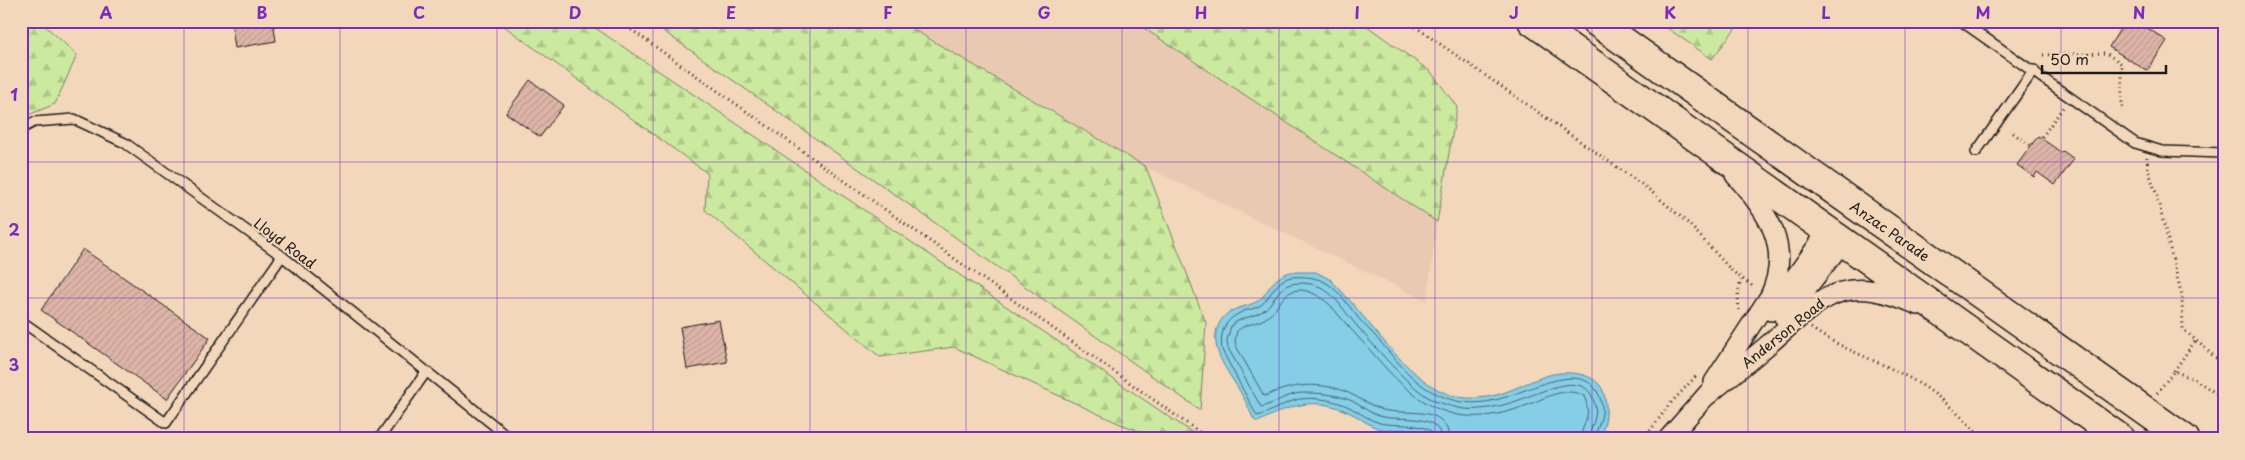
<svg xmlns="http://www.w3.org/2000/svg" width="2245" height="460" font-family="'Playpen Sans',sans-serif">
<defs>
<pattern id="forest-firs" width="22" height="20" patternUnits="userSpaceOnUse" patternTransform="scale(1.25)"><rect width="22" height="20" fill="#cce9a0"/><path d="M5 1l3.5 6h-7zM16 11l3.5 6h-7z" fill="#afc789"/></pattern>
<pattern id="building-hatch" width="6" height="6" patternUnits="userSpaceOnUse" patternTransform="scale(1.25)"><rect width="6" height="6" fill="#deb5a8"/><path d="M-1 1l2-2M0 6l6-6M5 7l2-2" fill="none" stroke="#be9b90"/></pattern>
</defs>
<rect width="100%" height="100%" fill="#f3d7ba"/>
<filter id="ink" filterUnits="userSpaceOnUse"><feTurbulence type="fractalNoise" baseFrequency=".02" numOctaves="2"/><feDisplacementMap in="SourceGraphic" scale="10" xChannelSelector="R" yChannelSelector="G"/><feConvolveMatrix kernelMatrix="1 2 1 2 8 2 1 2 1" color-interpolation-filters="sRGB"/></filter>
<g filter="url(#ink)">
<!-- built -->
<path fill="#e9c9b2" d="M899,21H1133L1437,222L1427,301L1146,167Z"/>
<!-- forest -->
<path fill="url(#forest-firs)" stroke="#74825e" d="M21,21H40L77,55L55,104L21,118Z
M497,21H585L1193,433V439H1160L1118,423L954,347L880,357L705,210L707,173Z
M649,21H899L1146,167L1206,323L1200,410Z
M1133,21H1360L1431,72L1457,107L1437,222Z
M1657,21H1741L1712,59Z"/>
<!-- water -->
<path fill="#85cee6" stroke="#5b8795" d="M1290,272H1316L1331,280C1363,312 1398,367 1437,389C1449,396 1463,399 1477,398C1506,397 1527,380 1553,374C1570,371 1596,373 1603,391C1609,409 1606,422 1600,439H1431C1419,423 1393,433 1377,428C1366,424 1357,415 1346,411C1313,396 1288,406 1258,422L1254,420C1250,412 1247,403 1242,395C1231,374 1203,345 1222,319C1231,307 1245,308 1256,302C1270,294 1267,280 1290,272Z"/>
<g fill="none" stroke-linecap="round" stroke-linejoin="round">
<!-- shore -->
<path stroke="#46636d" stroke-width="1" d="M1435,439C1433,420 1393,427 1380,423C1369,420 1359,412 1349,407C1335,400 1316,397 1300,399C1284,402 1271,413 1257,416L1222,350C1219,329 1227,317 1247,310C1252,309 1257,308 1261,305C1272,296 1275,280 1291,277C1303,276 1318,277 1328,284C1339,291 1347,304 1356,315C1362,323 1369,329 1376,337C1394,357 1412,383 1437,394C1457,404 1478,405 1499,399C1529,392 1593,352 1602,406C1604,418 1596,427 1595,439
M1441,439C1440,412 1400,421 1383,417C1372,415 1362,406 1352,401C1337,394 1320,393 1304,393C1287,393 1275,404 1261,407L1228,348L1227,340L1231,326C1240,317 1251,318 1261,312C1274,305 1276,287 1291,284C1301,282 1315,283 1324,289C1335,296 1343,309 1352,320C1370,341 1410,390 1435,401C1450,406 1464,411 1479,409C1495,408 1512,403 1527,397C1549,389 1589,369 1595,406C1598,418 1590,427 1589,439
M1449,439C1448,403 1404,416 1383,410C1362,403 1349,388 1323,386C1308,384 1292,386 1278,391C1273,392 1269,395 1264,396L1236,346L1235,340L1237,331C1246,323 1257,324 1266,318C1275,312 1278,304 1284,297C1299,281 1321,296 1332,307C1344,322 1357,336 1370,350C1418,407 1455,434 1530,404C1547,397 1566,386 1584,396C1593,418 1582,420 1581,439"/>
</g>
<!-- building -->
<path fill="url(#building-hatch)" stroke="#1c1c1c" d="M231,21H273L276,41L235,48Z
M2125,21H2137L2167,41L2147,71L2109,47Z
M530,80L564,105L540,137L506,113Z
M2038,136L2062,153L2063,151L2074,159L2055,185L2037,172L2034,177L2017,165Z
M83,249L210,338L167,399L41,310Z
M719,320L727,362L687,369L680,327Z"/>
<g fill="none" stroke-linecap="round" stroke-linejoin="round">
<defs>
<path id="lane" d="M1961,21L2135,143L2162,151L2224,153
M21,129L34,122L74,119L125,143L282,256L511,439
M1976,152L2034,70
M21,321L166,423L282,256
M379,439L426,372"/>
<path id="street" d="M1771,311L1829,230
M1784,317L1844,240
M1714,382L1770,296C1793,247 1767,211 1735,175
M1704,398C1726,380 1748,362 1769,344C1825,295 1842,272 1918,305
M1668,439L1712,389"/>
<path id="primary" d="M1532,21L2121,439
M1595,21L2185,439"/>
</defs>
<!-- lane casing -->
<use href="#lane" stroke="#1c1c1c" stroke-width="12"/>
<!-- street casing -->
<use href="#street" stroke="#1c1c1c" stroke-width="22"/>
<!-- primary casing -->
<use href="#primary" stroke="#1c1c1c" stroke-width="31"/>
<!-- path -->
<path stroke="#1c1c1c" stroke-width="3" stroke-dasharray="1 4" stroke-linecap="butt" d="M619,21L1209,439
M1407,21L1647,188L1689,224L1732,271L1755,288
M2043,55L2106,53L2122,64V109
M2013,133L2030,145
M2042,137L2064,106
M2147,157L2148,169L2156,193L2182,296L2183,329L2224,365
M1739,310L1738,294L1741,280
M1811,328C1842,350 1880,361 1913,380C1940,395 1961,416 1983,439
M2174,371L2195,341
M2157,393L2174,371L2196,380L2224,399
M1644,439L1669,405L1698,374"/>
<!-- lane -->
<use href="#lane" stroke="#f3d7ba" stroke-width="9"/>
<!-- street -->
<use href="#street" stroke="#f3d7ba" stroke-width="19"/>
<!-- primary -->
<use href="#primary" stroke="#f3d7ba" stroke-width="28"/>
</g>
</g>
<!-- grid -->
<path fill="none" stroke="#7b2cbf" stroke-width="1" stroke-opacity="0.55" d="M184,21V439M340,21V439M497,21V439M653,21V439M810,21V439M966,21V439M1122,21V439M1279,21V439M1435,21V439M1592,21V439M1748,21V439M1905,21V439M2061,21V439M21,162H2224M21,298H2224"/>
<g text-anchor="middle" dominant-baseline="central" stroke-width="4" stroke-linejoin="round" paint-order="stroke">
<!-- street labels -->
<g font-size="14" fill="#1c1c1c" stroke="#f3d7ba">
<text transform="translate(1890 231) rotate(35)">Anzac Parade</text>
<text transform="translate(285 243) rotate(37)">Lloyd Road</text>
<text transform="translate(1783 333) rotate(-39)">Anderson Road</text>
</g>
</g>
<!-- margin -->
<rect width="2245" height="460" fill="none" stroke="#f3d7ba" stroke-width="55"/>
<!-- scale -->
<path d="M2042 65v8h124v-8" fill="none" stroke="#1c1c1c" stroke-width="2.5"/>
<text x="2050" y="65" font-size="15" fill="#1c1c1c" stroke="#f3d7ba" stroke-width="4" paint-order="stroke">50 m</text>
<rect x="28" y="28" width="2190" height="404" fill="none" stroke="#7b2cbf" stroke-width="2"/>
<g font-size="16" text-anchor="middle" font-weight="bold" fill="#7b2cbf">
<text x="106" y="19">A</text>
<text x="262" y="19">B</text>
<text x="419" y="19">C</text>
<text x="575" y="19">D</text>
<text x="731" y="19">E</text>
<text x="888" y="19">F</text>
<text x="1044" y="19">G</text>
<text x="1201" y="19">H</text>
<text x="1357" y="19">I</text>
<text x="1514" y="19">J</text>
<text x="1670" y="19">K</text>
<text x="1826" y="19">L</text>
<text x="1983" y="19">M</text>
<text x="2139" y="19">N</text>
<text x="14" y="101">1</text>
<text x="14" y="236">2</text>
<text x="14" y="371">3</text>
</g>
</svg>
